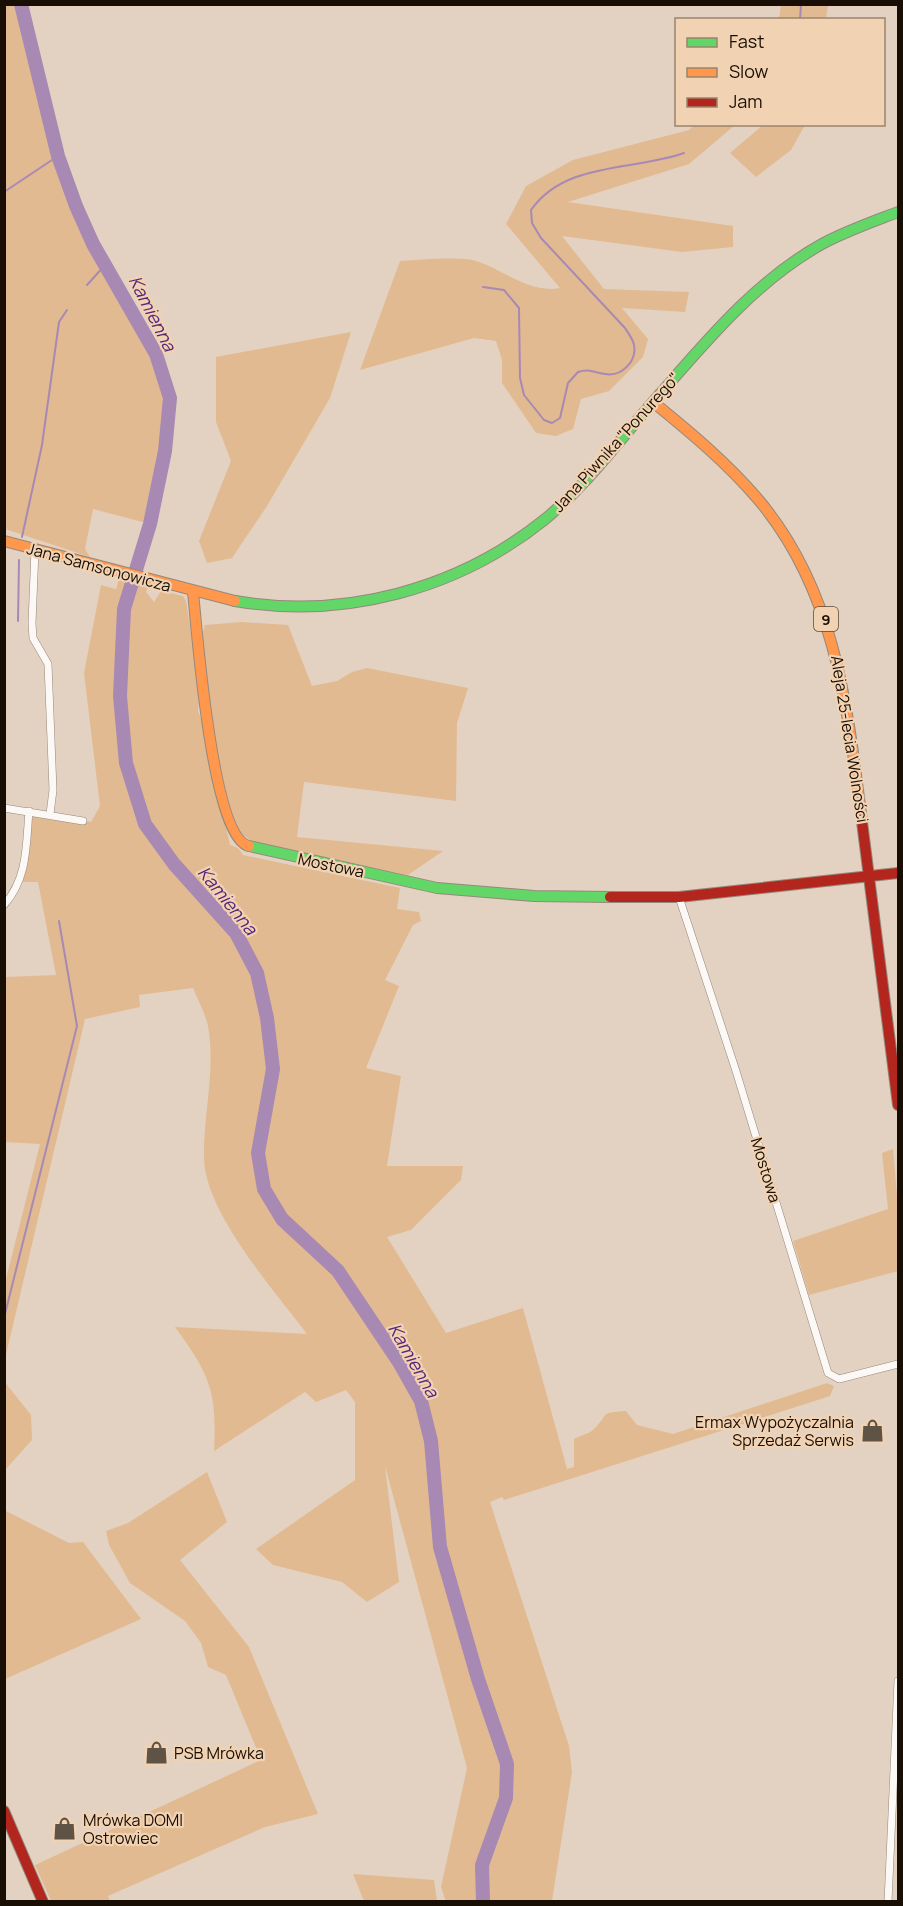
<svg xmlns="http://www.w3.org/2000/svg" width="903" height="1906" font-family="Manrope,sans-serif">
<rect width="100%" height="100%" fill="#e3d2c1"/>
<!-- green -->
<path fill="#e2ba91" d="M21,4L58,156L76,206L93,244L156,354L170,398L165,451L150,524L93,509L85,549L90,557L5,529L4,5Z
M781,5H828L826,19H779Z
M694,125H735L689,164L568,202L733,226V247L682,252L562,236L604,289L689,292L685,312L622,308L648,339L643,357L609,391L581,399L573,429L556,436L536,433L502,383V360L496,341L474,338L360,370L400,261C418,260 460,256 476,261C503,269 529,294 560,288L506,224L526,186L573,160L689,130Z
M763,125H805L791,150L756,177L730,153Z
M351,332L330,398L267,506L232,558L207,563L199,541L231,461L216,422V357Z
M119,579L148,587L146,592L154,602L161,591L183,596L186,601L200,689L198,711L203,723L230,845L238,848L243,855L400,888L397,909L419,912L421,921L413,925L385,980L399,986L366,1068L401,1076L387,1166H463L461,1180L411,1230L387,1237L446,1333L523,1308L567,1469L574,1467V1439C580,1436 591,1433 595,1428C610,1412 600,1413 626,1411L637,1425L673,1434L827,1383L834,1386L830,1396L821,1399L504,1500L502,1497L490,1502L569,1746L572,1772L552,1901L446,1902L441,1887L467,1768L385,1466L399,1582L367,1602L342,1582L273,1565L256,1549L355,1480V1402L346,1390L316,1402L305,1392L214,1451C217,1391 210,1375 175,1327L307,1334C274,1290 206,1214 204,1159C203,1114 216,1071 208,1026C205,1013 198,1000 193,988L139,995L140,1007L85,1019L5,1359V1283L40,1144L5,1142V977L56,975L38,882H21L29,811L91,822L100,806L84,673L101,585L116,589Z
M242,622L288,625L312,686L337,681L352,672L367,668L468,688L457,723L456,801L304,782L297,837L443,851L408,875L258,845L240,833L231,816L216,746L202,635L205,625Z
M893,1149L898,1208V1271L809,1295L793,1241L888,1209L882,1153Z
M4,1381L31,1415L32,1440L5,1470Z
M207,1472L227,1522L180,1560L249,1647L318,1814L265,1827L108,1896L110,1901H51L35,1865L261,1760L226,1675L208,1667L201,1643L185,1621L130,1583L109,1545L106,1531L128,1523Z
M4,1510L69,1543L83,1542L141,1619L5,1679Z
M353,1874L434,1880L437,1901H364Z"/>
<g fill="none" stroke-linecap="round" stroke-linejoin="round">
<!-- stream -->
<path stroke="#a789b4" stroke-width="2" d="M800,20L801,4
M4,192L58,156
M87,285L106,264
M483,287L504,290L519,308L520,378L524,395L544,420L552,423L560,418L568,383L578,372C590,368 594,373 605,374C622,377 637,361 634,345C633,339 628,333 625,328L541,238L532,223L531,210C565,161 634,171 684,153
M22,537L42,445L59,322L67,310
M18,621L19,560
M4,1318L77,1026L59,921"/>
<!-- river -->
<path stroke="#a789b4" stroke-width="14" d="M21,4L58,156L76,206L93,244L156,354L170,398L165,451L150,524L124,609L120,696L126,763L145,824L174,864L236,933L257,973L267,1018L273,1069L258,1153L264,1189L282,1219L338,1271L399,1362L421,1401L431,1441L440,1547L478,1679L507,1764L506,1798L482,1865L483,1902"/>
<defs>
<path id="street" d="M35,550L32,623L33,638L48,664L53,790L50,814
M4,808L83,821
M679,897L736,1071L828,1373L839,1379L898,1364
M4,905C28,878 26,845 29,811
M888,1902L898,1681"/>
<path id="fast" d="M660,394C708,339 757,280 822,244C846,231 872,222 898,212
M235,601C344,620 458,589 544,520C586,486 618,442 653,402
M249,846L437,888L534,896L610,897"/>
<path id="slow" d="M660,394L653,402C690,432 726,462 757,498C834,588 847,702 861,814
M4,541L235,601
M193,592C197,631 212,838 249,846"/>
<path id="jam" d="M861,814L898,1105
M610,897H679L898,873
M4,1811L43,1902"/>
</defs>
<!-- street casing -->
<use href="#street" stroke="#95887c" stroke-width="8"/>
<!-- fast casing -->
<use href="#fast" stroke="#95887c" stroke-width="12"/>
<!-- slow casing -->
<use href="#slow" stroke="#95887c" stroke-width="12"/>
<!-- jam casing -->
<use href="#jam" stroke="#95887c" stroke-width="12"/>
<!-- street -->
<use href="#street" stroke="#fbf8f6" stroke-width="7"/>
<!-- fast -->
<use href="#fast" stroke="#63d668" stroke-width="10"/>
<!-- slow -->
<use href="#slow" stroke="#ff974d" stroke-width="10"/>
<!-- jam -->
<use href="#jam" stroke="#b3261e" stroke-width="10"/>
</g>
<!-- icons -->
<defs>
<symbol id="shop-bare" viewBox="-9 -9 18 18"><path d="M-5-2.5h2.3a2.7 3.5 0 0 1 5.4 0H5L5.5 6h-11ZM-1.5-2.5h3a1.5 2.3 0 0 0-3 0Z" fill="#5f5346" stroke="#f1d2b3" stroke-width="2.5" paint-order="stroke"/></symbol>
</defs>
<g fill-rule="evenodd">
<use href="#shop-bare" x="856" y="1414" width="33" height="33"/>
<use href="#shop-bare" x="140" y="1736" width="33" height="33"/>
<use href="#shop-bare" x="48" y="1812" width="33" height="33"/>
</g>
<g text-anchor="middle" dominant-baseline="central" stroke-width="4.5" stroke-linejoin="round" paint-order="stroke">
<!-- shield labels -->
<rect fill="#f1d2b3" stroke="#594938" stroke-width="1.5" x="814" y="607" width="24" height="24" rx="4.5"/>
<g font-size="15" font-weight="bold" fill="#180e04">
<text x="826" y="619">9</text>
</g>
<!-- street labels -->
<g font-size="16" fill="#180e04" stroke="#f1d2b3">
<text transform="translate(616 442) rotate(-48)">Jana Piwnika "Ponurego"</text>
<text transform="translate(99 567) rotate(15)">Jana Samsonowicza</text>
<text transform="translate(850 739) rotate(81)">Aleja 25-lecia Wolności</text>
<text transform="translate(331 865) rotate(12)">Mostowa</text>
<text transform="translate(766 1170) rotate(73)">Mostowa</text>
</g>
<!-- poi labels -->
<g font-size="16" fill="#180e04" stroke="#f1d2b3" text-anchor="start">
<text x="854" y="1422" text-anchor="end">Ermax Wypożyczalnia<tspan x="854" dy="18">Sprzedaż Serwis</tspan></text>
<text x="174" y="1753">PSB Mrówka</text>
<text x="83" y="1820">Mrówka DOMI<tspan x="83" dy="18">Ostrowiec</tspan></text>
</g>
<!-- water labels -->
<g font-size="18" font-style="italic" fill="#552679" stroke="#f1d2b3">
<text transform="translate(153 313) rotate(63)">Kamienna</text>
<text transform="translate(228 900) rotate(51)">Kamienna</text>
<text transform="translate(414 1360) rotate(60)">Kamienna</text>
</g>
</g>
<!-- border -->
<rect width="903" height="1906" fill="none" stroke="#180e04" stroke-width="12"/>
<!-- legend -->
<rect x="675" y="18" width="210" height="108" fill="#f1d2b3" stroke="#9a846d" stroke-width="1.5"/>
<rect x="687" y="38" width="30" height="9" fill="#63d668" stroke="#9a846d" stroke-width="1.5"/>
<text x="729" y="48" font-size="18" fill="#180e04">Fast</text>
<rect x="687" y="68" width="30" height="9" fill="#ff974d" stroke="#9a846d" stroke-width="1.5"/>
<text x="729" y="78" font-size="18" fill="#180e04">Slow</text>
<rect x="687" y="98" width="30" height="9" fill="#b3261e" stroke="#9a846d" stroke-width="1.5"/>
<text x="729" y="108" font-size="18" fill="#180e04">Jam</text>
</svg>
